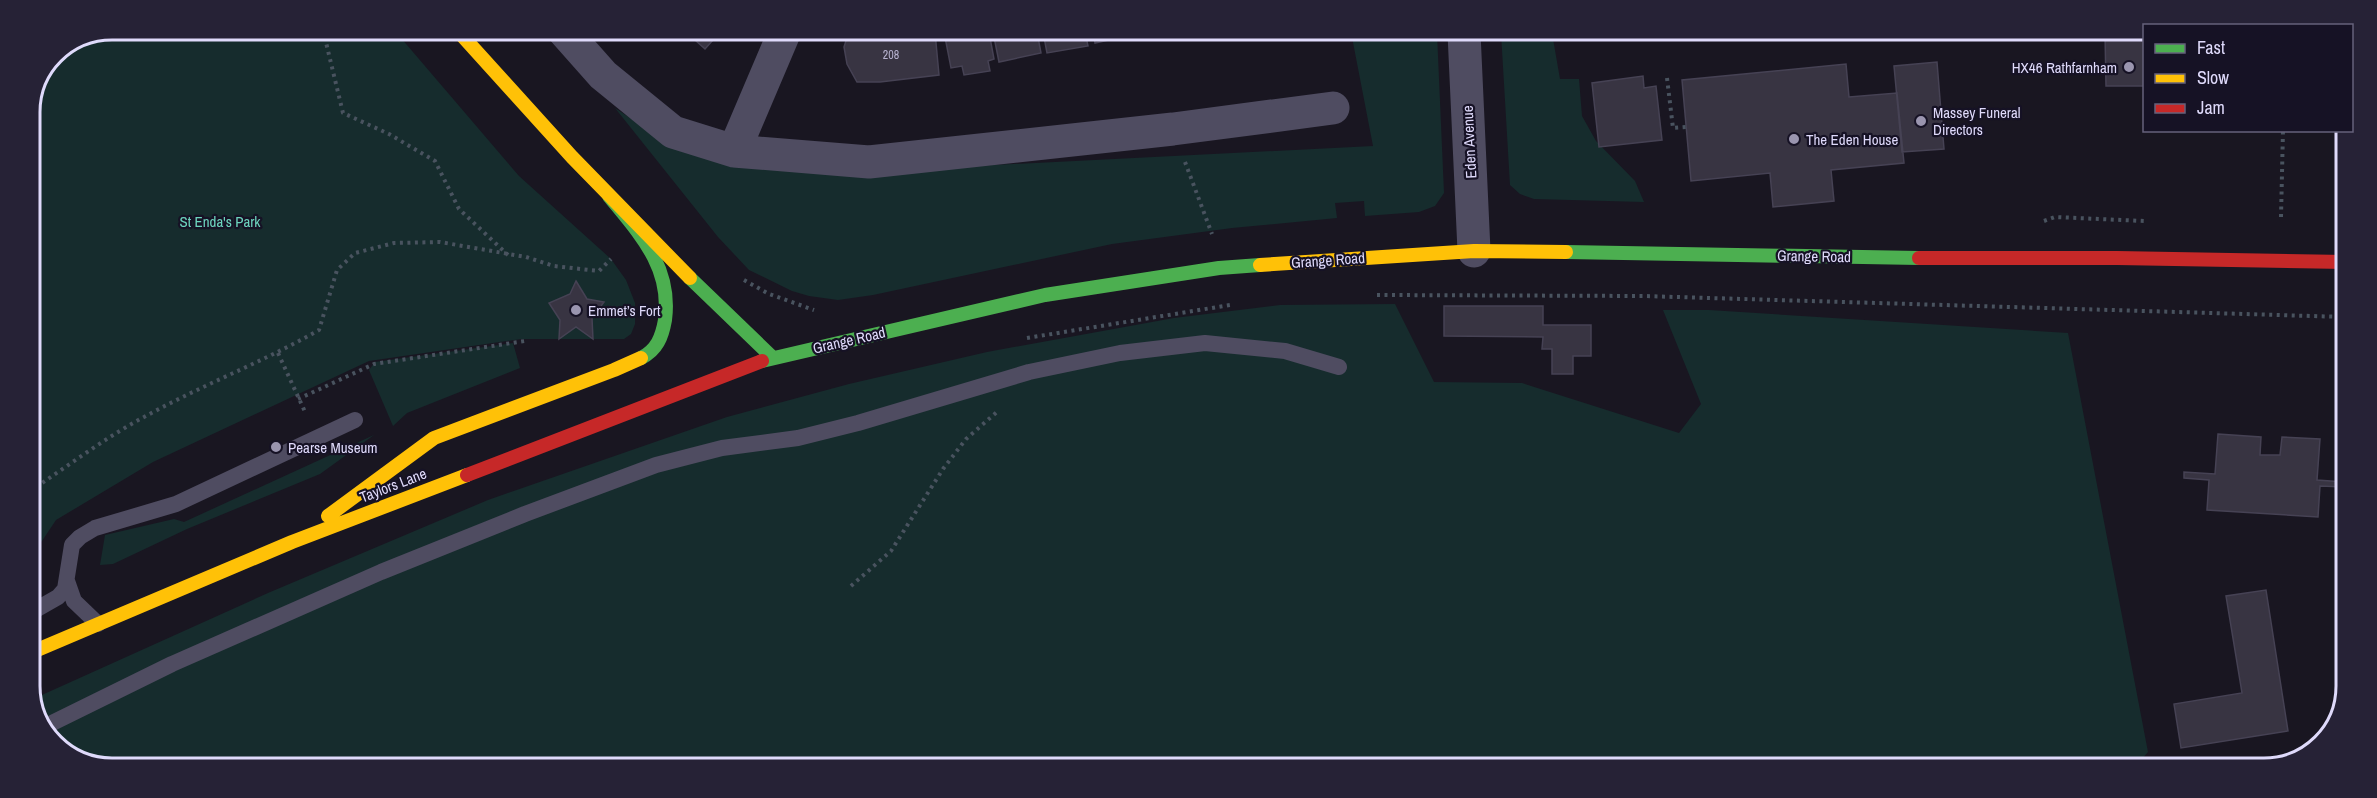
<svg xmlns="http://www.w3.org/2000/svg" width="2377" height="798" font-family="'Archivo Narrow',sans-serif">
<rect width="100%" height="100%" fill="#191621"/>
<!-- green -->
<path fill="#162c2d" d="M112,30L395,31L519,176L611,259L626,280L635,303V324L631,334L624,339H521L369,361L153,462L56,520L42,541L30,552V107L54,54Z
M1351,32L1437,33L1444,193L1435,206L1419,212L1365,216L1364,201L1335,203L1337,218L1232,228L1112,244L873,295L838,300L809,296L792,291L749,270L718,237L615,108L669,144L895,170L1373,146Z
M1501,33H1552L1560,79H1579L1582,116L1596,141L1635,181L1644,202L1534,199L1520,194L1510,185Z
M1395,304L1434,382L1522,383L1679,433L1701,404L1663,310H1709L2068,333L2148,752L2134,768L86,764L47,736L33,699L268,593L488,500L727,417L849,384L987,352L1174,318L1280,305Z
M513,343L520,368L407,413L393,426L369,370L375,362Z
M374,435L320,474L187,529L113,564L100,565L105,535L174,519L184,522Z"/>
<!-- building -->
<path fill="#383442" stroke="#464254" stroke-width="1.5" d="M685,31H721L705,49Z
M849,31L935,32L939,75L880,82H857L847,64L844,47Z
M944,32H989L994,59L988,61L990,71L964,75L962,66L951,68Z
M993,32H1037L1041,53L999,62Z
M1043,32H1085L1088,46L1047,53Z
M1093,32H1136V34L1095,43Z
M2105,34H2144V86H2106Z
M1937,62L1944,149L1902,152L1894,66Z
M1846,64L1849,97L1897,93L1904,163L1831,170L1834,201L1773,207L1770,173L1691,181L1682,80Z
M1643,76L1644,88L1656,86L1662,140L1599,147L1592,83Z
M576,281L587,299L604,302L592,318L593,339L576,327L559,339L560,320L549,303L570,294Z
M1444,306H1543V325H1591V356H1573V374H1552V349H1542L1543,337L1444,336Z
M2218,434L2261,437L2260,455H2280L2282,437L2320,439L2317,480L2344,482V487L2320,486L2318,517L2207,510L2209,480L2184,478V472L2215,474Z
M2266,590L2288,731L2181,748L2174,704L2242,693L2226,596Z"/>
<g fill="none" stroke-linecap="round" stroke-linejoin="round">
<!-- path -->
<path stroke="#49535f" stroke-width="4" stroke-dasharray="3 4.5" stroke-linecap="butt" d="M323,30L343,113L389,134L435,161L459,209L508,255
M1667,78L1673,128L1686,127
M1185,162L1212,234
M2281,217L2283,130
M2044,221L2055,217L2144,221
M744,280L769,294L814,310
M1377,295L1643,296L2345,317
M1027,338L1230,305
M278,353L306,414
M298,399L374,364L525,341
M30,491C68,466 106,437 146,416C202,385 263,362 319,330L337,270L355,253L394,243L440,242L526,257L554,266L599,271L611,259
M851,586L891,551L943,469L966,439L998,411
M31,693L44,688"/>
<!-- lane -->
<path stroke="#4f4c61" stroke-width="16" d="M67,581L74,601L98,624
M30,613L58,597L65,589L72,545L80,537L95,528L176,504L355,420
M44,727L172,664L381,572L525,514L656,465L722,448L798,438L858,423L1029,372L1120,353L1205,343L1285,351L1339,367"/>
<!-- street -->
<path stroke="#4f4c61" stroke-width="33" d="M564,31L603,75L673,132L734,151L869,162L1173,129L1333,108
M1464,33L1474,251
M734,151L785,31"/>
<!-- fast -->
<path stroke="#4caf50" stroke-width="14" d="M609,196C640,234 672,267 665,320C662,337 657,350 641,358
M1566,252L1919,258
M690,278L772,357
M762,361L1045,295L1219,268L1260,265"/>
<!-- slow -->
<path stroke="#ffc107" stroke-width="14" d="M458,31L572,157L690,278
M1260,265L1474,251L1566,252
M328,516L434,438L614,370L641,358
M30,653L292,542L467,475"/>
<!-- jam -->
<path stroke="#c62828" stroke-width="14" d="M1919,258H2117L2346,262
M467,475L762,361"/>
</g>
<!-- markers -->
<g fill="#9a95af" stroke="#161225" stroke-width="2">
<circle cx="2129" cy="67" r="6"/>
<circle cx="1921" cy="121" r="6"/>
<circle cx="1794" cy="139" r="6"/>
<circle cx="576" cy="310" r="6"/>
<circle cx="276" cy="447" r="6"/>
</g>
<g text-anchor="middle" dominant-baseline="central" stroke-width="4.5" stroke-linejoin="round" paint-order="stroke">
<!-- number labels -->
<g font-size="12" fill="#b5b0cd">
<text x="891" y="55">208</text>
</g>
<!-- poi labels -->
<g font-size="15" fill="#dfdafb" stroke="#161225" text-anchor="start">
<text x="2117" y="67" text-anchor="end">HX46 Rathfarnham</text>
<text x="1933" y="112">Massey Funeral<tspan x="1933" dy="17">Directors</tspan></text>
<text x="1806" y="139">The Eden House</text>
<text x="588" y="310">Emmet’s Fort</text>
<text x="288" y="447">Pearse Museum</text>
</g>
<!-- street labels -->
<g font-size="15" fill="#dfdafb" stroke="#161225">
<text transform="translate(1469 142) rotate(-93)">Eden Avenue</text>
<text transform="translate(1814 256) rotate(1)">Grange Road</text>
<text transform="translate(1328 260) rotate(-4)">Grange Road</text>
<text transform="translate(849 340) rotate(-13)">Grange Road</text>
<text transform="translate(393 485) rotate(-21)">Taylors Lane</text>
</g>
<!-- park labels -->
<g font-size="15" fill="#6dd4be" stroke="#161225">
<text x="220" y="221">St Enda's Park</text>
</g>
</g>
<!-- crop -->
<path d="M0 0H2377V798H0ZM112 40H2264A72 72 0 0 1 2336 112V686A72 72 0 0 1 2264 758H112A72 72 0 0 1 40 686V112A72 72 0 0 1 112 40Z" fill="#262236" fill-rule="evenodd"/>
<path fill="none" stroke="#dfdafb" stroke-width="3" d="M112 40H2264A72 72 0 0 1 2336 112V686A72 72 0 0 1 2264 758H112A72 72 0 0 1 40 686V112A72 72 0 0 1 112 40Z"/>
<!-- legend -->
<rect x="2143" y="24" width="210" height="108" fill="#161225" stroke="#66627b" stroke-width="1.5"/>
<rect x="2155" y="44" width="30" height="9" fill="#4caf50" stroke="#66627b" stroke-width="1.5"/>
<text x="2197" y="54" font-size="18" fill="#dfdafb">Fast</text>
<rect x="2155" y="74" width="30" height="9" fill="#ffc107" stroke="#66627b" stroke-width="1.5"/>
<text x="2197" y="84" font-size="18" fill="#dfdafb">Slow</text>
<rect x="2155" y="104" width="30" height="9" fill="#c62828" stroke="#66627b" stroke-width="1.5"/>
<text x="2197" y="114" font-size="18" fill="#dfdafb">Jam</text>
</svg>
